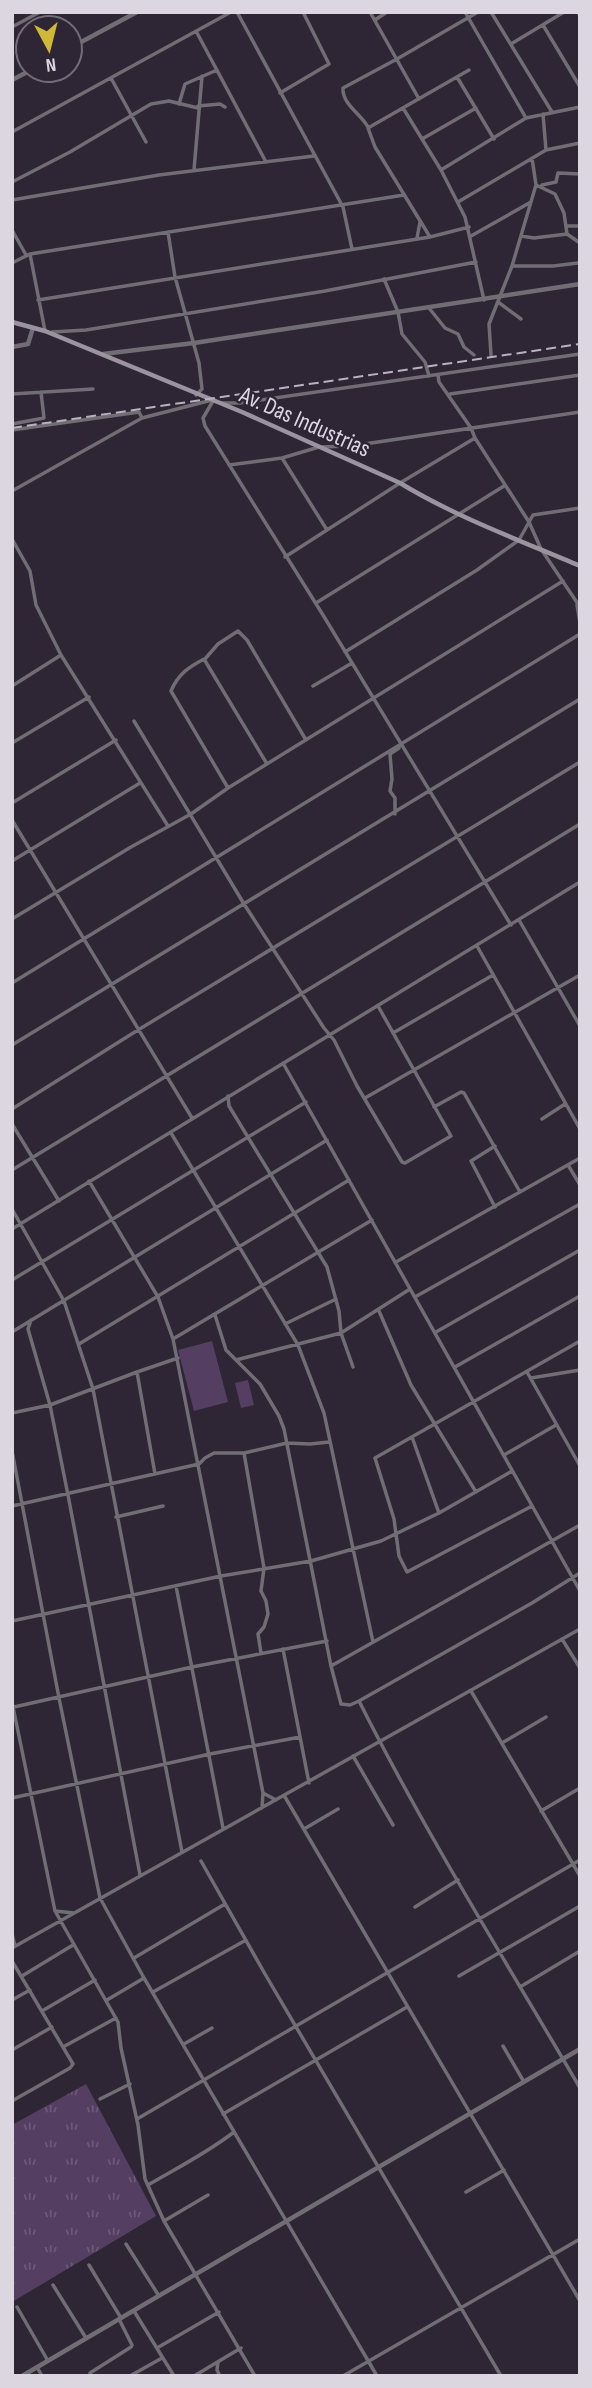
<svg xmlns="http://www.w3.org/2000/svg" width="592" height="2388" font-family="'Sofia Sans Condensed',sans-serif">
<defs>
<pattern id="grass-tufts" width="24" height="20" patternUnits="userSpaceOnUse" patternTransform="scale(1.75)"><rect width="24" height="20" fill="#543f63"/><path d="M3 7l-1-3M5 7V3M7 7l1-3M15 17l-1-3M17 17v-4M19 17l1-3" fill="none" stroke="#6c5a79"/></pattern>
</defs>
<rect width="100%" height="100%" fill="#2e2535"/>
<!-- grass -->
<path fill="url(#grass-tufts)" d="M86,2084L156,2216L12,2302V2125Z"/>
<!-- garden -->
<path fill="#543f63" d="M212,1341L228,1402L194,1411L178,1350Z
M248,1380L254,1405L241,1408L235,1383Z"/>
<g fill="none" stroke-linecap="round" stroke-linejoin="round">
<!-- minor -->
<path stroke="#716d75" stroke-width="3.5" d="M237,12L343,207L352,249
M370,12L419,99
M465,12L526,118
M491,12L552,112
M578,12L580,16
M375,20L387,12
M543,25L580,87
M12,27L40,12
M196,31L266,162
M511,44L564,12
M457,77L494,139
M111,78L146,142
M280,93L329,64L303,12
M179,104L185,84L217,70
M198,106L220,104L225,107
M403,108L441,170L465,217L484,300
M543,114L546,150
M368,127C361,114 342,104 343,88L397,59L478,12
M12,132L231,12
M422,139L476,108
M194,170L202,76
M441,170L526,118L580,107
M12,182L70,152L151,104L169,101L198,108
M536,185L555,194L564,213L567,234
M542,185L556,182L558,173L580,174
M12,200L159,175L314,156
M458,202L546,150L580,143
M566,226H580
M12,230L26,255
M168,232L175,277L199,363L202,389L196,395
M471,236L531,202
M521,236L534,238L567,234L580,243
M430,237L375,147L368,128L469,70
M417,238L420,222
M30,254L45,331
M12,263L30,254L404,195
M512,266H553L578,263
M384,279L398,312L402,334L425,362L429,376
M38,300L430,237L469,227
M498,302L521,319
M429,308L445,328L458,334L464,347L474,355
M52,332L86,330L325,291L476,262
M491,355L489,324L512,266L536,185L532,158
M438,375L439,382L471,428L475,438L529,522L541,549L580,607
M12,394L93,389
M450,394L580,375
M213,401L203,418L205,426L323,615L511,925
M221,403H240L580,354
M12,424L44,418L41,392
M12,430L139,412L142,418
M282,458L327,530
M229,465L282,458L319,447L351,446L580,412
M12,491L142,418L212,400
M12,539L30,571L36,605L61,655L168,826
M285,557L400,483L475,438
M316,603L504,486
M577,605L580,623
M345,652L477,570L519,540L533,515L580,508
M205,659L218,644L238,631L247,640L306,740
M12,686L61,655
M313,686L352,663
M134,721L244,904L324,1028L334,1040L357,1086L402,1162L405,1163L451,1136L378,1006
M12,743L89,697
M228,788L171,691C178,674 189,667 204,659L267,764
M12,803L116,740
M395,814V798L390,791L392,779L390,754L399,748V746
M12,820L192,1118
M12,861L140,783
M12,919L131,847L191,814L228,788L563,581
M519,920L580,1026
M477,946L580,1129
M12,983L580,634
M393,1033L493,975
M12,1045L580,699
M283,1063L580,1591
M228,1096L229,1106L327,1267L339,1311L341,1333L353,1367
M365,1098L580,975
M434,1107L461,1092L464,1093L520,1192
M12,1109L138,1030L580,762
M542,1119L565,1104
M12,1124L59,1201
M171,1133L298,1345L324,1413L373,1642
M568,1165L580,1185
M12,1170L580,824
M89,1181L158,1297L173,1339L263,1793L262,1808
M495,1207L471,1161L495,1146
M12,1209L64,1301L93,1389L182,1852
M12,1229L580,882
M396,1262L580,1158
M12,1280L306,1102
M415,1297L580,1204
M379,1311L411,1385L476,1492
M215,1315L226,1350L260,1384L279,1416L284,1429L331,1666L341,1704L350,1705L359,1701L532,1603L580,1573
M31,1320L28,1329L50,1405L68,1495L140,1875
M285,1324L336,1299
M12,1332L327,1140
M436,1332L580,1250
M173,1339L372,1220
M79,1344L349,1180
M236,1360L341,1333L410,1289
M455,1367L580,1296
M137,1372L155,1474
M527,1372L580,1466
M531,1378L580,1370
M12,1413L50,1405L137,1372L178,1358
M412,1437L439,1513
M12,1451L59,1698L100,1898L144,1978L377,2376
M244,1453L264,1568L261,1591L266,1601L268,1614L264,1627L258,1634L261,1653
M504,1455L556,1425
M12,1506L199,1464L205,1458L214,1453H244L287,1443L310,1444L329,1442
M532,1506L407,1572L399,1556L394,1519L375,1458L580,1341
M116,1517L163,1506
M176,1586L223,1828
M12,1621L221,1576L311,1561L381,1541L439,1513L512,1471
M562,1639L580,1668
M283,1649L309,1783
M331,1666L580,1525
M471,1691L580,1876
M359,1701C426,1834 505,1960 580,2088
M12,1702L55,1911L118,2022L121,2048L138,2125L145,2179L164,2221L255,2376
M14,1707L192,1667L327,1641
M502,1743L546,1717
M353,1756L393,1825
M263,1793L276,1800
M285,1797L580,2301
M12,1798L210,1754L300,1737
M541,1811L580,1788
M304,1829L338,1809
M201,1861L265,1974L501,2376
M415,1907L458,1880
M55,1911L74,1913
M12,1934L15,1946
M12,1948L580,1629
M134,1958L225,1904
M12,1961L73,2064L70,2068L12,2101
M22,1976L73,1945
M459,1976L580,1906
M520,1987L580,1951
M153,1992L246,1940
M12,2000L30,1990
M107,2000L144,1978
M42,2011L95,1980
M184,2044L212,2028
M503,2046L524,2082
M63,2047L116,2018
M12,2050L52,2027
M100,2099L130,2084
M223,2114L407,2007
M137,2119L580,1860
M148,2185C177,2168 207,2153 234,2132
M466,2192L504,2170
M164,2221L208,2195
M126,2244L159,2296
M89,2265L121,2318
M53,2285L86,2338
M17,2307L48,2361
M134,2311L174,2376
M157,2348L219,2312
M218,2362L217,2370L220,2376
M37,2367L42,2376
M90,2376V2373L131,2347L132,2345L119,2319
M130,2376L162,2358
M194,2376L241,2348
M343,2376L580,2239"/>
<!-- tertiary -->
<path stroke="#716d75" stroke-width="4.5" d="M70,48L137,12
M12,80L31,70
M12,347L28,344L33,328
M103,354L194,343L580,284
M22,2376L580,2049"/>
<!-- secondary -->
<path stroke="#9a93a0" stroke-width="4.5" d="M12,322L45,331L242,412L400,483C456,517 519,540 580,566"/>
<!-- rail -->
<path stroke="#b8b2bd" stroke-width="2" stroke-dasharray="10 5" stroke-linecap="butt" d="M12,428L580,344"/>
</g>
<g text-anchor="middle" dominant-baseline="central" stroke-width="5" stroke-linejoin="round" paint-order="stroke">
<!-- street labels -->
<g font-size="24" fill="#dbd6e0" stroke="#2e2535">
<text transform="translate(305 422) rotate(24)">Av. Das Industrias</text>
</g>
</g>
<!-- border -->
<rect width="592" height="2388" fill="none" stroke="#dbd6e0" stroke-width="28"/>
<!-- north arrow -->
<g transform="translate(49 49) rotate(173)"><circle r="33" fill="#2e2535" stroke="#736c79" stroke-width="2"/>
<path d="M0-5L12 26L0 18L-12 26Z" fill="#ceb837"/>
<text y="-10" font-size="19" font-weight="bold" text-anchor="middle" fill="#dbd6e0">N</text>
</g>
</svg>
